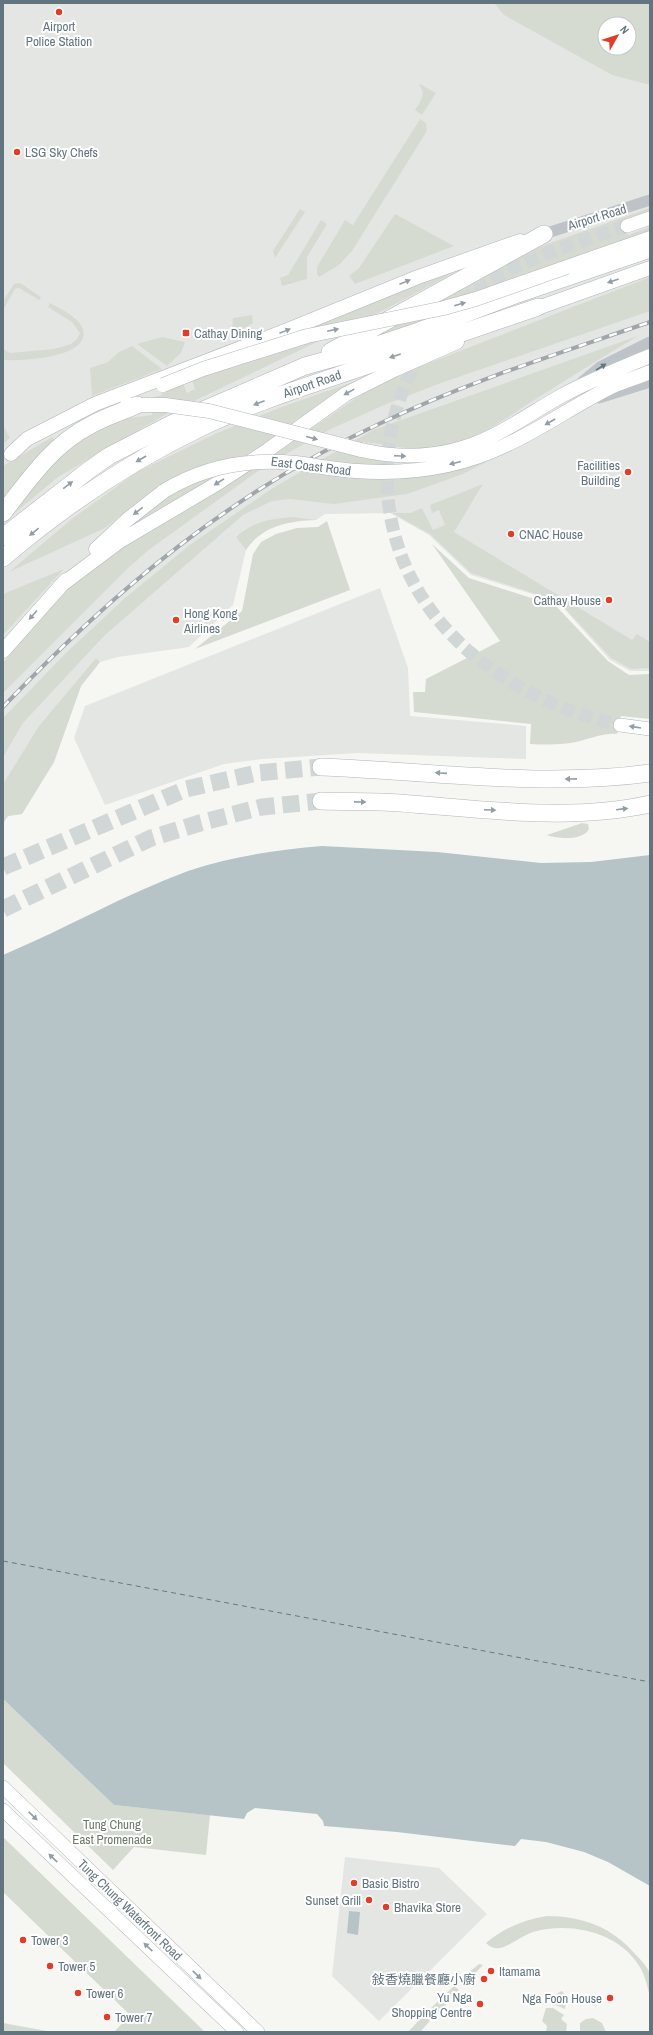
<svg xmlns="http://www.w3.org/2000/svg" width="653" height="2035" font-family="'Archivo Narrow','Noto Sans TC',sans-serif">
<rect width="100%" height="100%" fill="#f6f6f3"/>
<!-- built -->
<path fill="#e4e6e4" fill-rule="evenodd" d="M3,3H650V671H630L610,660L558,602L471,575L429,535L390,513L325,514L316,520H297L270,528L254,538L246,550L233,605L189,647L118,657L100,662L81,686L54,762L22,814L8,816L3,823ZM605,24H629V48H605Z
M380,588L408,668L410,716L526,726V759L358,753L262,759L224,764L105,805L74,738L85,706Z
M345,1857L439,1868L487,1914L379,2021L332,1976Z"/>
<!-- green -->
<path fill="#d6dbd2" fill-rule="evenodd" d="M494,3H650V85L612,75L504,15ZM605,24H629V48H605Z
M420,84L436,93L422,115L415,110C420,102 427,94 419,85Z
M420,119L426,123L427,131L352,251L339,265L319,277L317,274V267L345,220L353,225Z
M650,208V214L624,223L628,235L650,227V233L561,275L365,342L514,258L547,244Z
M300,209L305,212L275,258L273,251Z
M395,214L454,246L355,284L349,276L359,268Z
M321,220L327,224L307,257V279L282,286L280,278L288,275Z
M474,262L388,308L163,416L58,477L4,522L15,505L67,448L115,420L152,415L154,397L162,395L160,387L183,383L187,393L195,389L189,371L373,298Z
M650,277V311L441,383L382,406L331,429L279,458L254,474L150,549L128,568L3,693V663L21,640L68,589L107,554L231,482L364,393L403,373Z
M20,283L41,297L39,300L19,288L15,289L3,310V301L14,284Z
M50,303C60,309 77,316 82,327C95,358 21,361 3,360V349L10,353L54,349L71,344L77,339L80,333L72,322L48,307Z
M252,315L253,323L227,338L232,332L233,318Z
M638,336C606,355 575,374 544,394C502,420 478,443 426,448C404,450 384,444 363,442L360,457L397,464H431L341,475C398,484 434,476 488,461L463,474L407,494L334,504L290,499L272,501L243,515L104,636L23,723L3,757V718L66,653L125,598L191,544L273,488L373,430Z
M162,337L185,342L181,353L167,366L137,344Z
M132,346L162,369L92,396L90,368L108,362L119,352Z
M392,368L117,537L160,486L149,493L105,528L9,572L73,518L137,472L217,433L279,408Z
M3,425L10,438L3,444Z
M52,437L58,445L3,508V466Z
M483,484L454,532L632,640L637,634L650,642V668L631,669L611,658L558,601L471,573L430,534L392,513H410L422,508L433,530L445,525L439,510L432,513L430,505Z
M293,517L316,520C288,521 262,526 246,550L236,537C255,521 268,519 293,517Z
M327,521L350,590L195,649L242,611L253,554L261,542L276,534L297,528L318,527Z
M432,544L469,578L556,606L608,661L629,675L650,674V719L621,716L617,734C604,733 593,738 580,741C564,745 547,745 530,744L531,724L414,712L413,692H425L426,679L500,641Z
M64,569L3,635V594Z
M96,658L100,662L81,686L54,762L22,814L8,816L3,823V784L39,726Z
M582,823L588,824L589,829C583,841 558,839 547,835Z
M3,1699L114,1805L210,1815L206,1855L134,1847L113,1870L3,1763Z
M3,1837L205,2032H114L130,2015L3,1892Z
M547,1916C582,1916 612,1927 635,1954C640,1959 648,1967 650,1974C652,1981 650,1991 650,1998C648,1988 646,1979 641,1969C621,1932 570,1921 533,1932C522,1936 509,1946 500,1948C494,1949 490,1947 486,1943C504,1928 523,1920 547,1916Z
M479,1964L483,1965L466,1983L461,1979Z
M454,1986L459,1990L437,2014L431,2008Z
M562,1991L565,1995L563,2000L566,2003L565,2009L551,2003L558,1993Z
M546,2008H553L564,2015L561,2019L567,2024L566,2032H546L547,2026L542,2021Z
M424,2015L430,2021L420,2032H408Z
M593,2018L602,2023L606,2032H580V2023L586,2019Z
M3,2023L52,2032H3Z"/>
<!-- water -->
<path fill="#b6c4c7" d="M322,846L437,852L541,863L591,862L650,855V1886L608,1862L584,1852L546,1842L521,1839L515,1846L397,1832L324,1826L323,1821L317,1814L255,1808L247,1813L244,1819L114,1805L3,1699V955C65,929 125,894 188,871C232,856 277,850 322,846Z
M349,1911L360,1912L358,1935L347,1933Z"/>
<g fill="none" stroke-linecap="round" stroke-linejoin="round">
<!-- ferry -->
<path stroke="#617b80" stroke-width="1" stroke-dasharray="5 4" stroke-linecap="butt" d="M3,1561L650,1682"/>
<!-- secondary-tunnel -->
<path stroke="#d1d6d6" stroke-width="13" stroke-dasharray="13 6" stroke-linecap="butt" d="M462,303C509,261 569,246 627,226
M421,354C399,389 388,431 387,471C385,609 495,697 620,725"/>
<!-- motorway-tunnel -->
<path stroke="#d1d6d6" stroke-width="17" stroke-dasharray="17 8" stroke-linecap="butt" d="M3,867L186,789L257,773L321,767
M3,909L151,838L200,823L262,807L321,801"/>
<defs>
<path id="secondary" d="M627,226L650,218
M620,725L650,729
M3,1787L258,2032
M3,1810L237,2032"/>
<path id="primary" d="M567,267L650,238
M529,311L650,268
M127,405H165
M361,450C405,460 451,457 492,436C517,424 539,408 563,395C591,380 621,368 650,356
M11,454L27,439L95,404L285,331L418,277L520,241
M322,467C385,477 448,473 506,445C543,428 576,404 613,386C625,381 638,377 650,372
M96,549L127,520L164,491
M60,586L120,541L218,483L268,450L346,394L396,369L457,342
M3,651L66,580"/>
<path id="motorway" d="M330,352L544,234
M3,513C28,481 52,445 89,426C104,417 121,412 137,405
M3,537L89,470L109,456L171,424L305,366L356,352L419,331L515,295L650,249
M3,558C64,506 129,462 202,427C250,404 301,388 351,371C414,350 476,328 538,307
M321,767C429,771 543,788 650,773
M321,801C347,802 374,801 400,803C482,809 569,822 650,804"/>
</defs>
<!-- secondary casing -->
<use href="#secondary" stroke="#b0b7ba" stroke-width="14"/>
<!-- primary casing -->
<use href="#primary" stroke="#b1b7ba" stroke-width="15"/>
<!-- motorway casing -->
<use href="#motorway" stroke="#b1b6b9" stroke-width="18"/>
<!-- tertiary -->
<path stroke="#bdc3c6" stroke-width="11" d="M544,234L650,200
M582,382L600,367L650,342
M599,398L650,382"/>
<!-- secondary -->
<use href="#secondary" stroke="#fff" stroke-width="13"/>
<!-- primary -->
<use href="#primary" stroke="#fff" stroke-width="14"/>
<!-- motorway -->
<use href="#motorway" stroke="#fff" stroke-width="17"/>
<defs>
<path id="rail" d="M3,707C114,590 233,491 381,423C467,382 560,353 650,322"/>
</defs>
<!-- rail casing -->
<use href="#rail" stroke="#9fa7ab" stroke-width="4"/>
<!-- rail -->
<use href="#rail" stroke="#fff" stroke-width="2.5" stroke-dasharray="8" stroke-linecap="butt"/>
<defs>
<path id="primary-bridge" d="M163,385L203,369L307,336L444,308L476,299L567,267
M165,405L209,411L361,450
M164,491C213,461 266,456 322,467"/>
</defs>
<!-- primary-bridge casing -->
<use href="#primary-bridge" stroke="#b1b7ba" stroke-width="15" stroke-linecap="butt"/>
<!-- primary-bridge -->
<use href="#primary-bridge" stroke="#fff" stroke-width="14"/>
</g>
<!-- one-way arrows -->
<defs><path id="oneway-solid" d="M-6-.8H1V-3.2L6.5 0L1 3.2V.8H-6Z"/></defs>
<g fill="#919ea5">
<use href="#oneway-solid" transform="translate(613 281) rotate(161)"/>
<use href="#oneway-solid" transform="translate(405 282) rotate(-22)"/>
<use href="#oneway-solid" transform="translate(460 304) rotate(-16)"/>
<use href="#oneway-solid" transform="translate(333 330) rotate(-12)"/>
<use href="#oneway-solid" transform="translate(285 331) rotate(-22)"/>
<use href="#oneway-solid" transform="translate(395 356) rotate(161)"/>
<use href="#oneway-solid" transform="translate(349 392) rotate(151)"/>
<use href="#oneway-solid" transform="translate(259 403) rotate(159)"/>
<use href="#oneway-solid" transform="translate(550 422) rotate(150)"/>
<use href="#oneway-solid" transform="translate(312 438) rotate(15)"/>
<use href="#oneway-solid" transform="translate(400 456) rotate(2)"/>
<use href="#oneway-solid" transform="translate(141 459) rotate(150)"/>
<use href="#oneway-solid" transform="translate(455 463) rotate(166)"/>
<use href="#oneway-solid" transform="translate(219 482) rotate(148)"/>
<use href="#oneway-solid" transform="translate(68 485) rotate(-37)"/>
<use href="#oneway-solid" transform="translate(138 511) rotate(143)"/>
<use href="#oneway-solid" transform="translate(34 532) rotate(141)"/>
<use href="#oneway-solid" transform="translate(33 615) rotate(131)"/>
<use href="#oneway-solid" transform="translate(635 727) rotate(-171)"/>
<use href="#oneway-solid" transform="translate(441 773) rotate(-176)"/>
<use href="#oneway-solid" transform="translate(571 779) rotate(179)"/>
<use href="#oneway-solid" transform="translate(360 802) rotate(1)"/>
<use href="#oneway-solid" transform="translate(622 809) rotate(-7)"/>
<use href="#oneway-solid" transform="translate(490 810) rotate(3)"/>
<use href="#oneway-solid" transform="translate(33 1816) rotate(44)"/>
<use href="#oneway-solid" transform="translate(53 1858) rotate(-136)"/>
<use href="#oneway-solid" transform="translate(148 1947) rotate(-136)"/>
<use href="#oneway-solid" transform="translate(197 1975) rotate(44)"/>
</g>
<use fill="#62757e" href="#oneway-solid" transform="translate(601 367) rotate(-32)"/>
<!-- markers -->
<g fill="#e03e29" stroke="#fff" stroke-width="1.5">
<circle cx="59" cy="12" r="4"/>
<circle cx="17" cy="152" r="4"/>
<rect x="182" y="329" width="8" height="8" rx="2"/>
<circle cx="628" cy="472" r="4"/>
<circle cx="511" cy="534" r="4"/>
<circle cx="609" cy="600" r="4"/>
<circle cx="176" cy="620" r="4"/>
<circle cx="354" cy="1883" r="4"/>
<circle cx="369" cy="1900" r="4"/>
<circle cx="386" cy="1907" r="4"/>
<circle cx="23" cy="1940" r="4"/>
<circle cx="50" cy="1966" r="4"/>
<circle cx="491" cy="1971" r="4"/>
<circle cx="484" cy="1979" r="4"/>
<circle cx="78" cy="1993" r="4"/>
<circle cx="610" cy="1998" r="4"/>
<circle cx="480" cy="2004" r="4"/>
<circle cx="107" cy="2017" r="4"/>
</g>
<g text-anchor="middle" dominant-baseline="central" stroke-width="4" stroke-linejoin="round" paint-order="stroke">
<!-- poi labels -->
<g font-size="13" fill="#62757e" stroke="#fff" text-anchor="start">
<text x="59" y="26" text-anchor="middle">Airport<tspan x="59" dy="15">Police Station</tspan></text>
<text x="25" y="152">LSG Sky Chefs</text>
<text x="194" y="333">Cathay Dining</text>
<text x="620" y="465" text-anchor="end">Facilities<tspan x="620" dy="15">Building</tspan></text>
<text x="519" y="534">CNAC House</text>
<text x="601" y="600" text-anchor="end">Cathay House</text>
<text x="184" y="613">Hong Kong<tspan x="184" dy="15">Airlines</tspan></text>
<text x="362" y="1883">Basic Bistro</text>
<text x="361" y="1900" text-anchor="end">Sunset Grill</text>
<text x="394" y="1907">Bhavika Store</text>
<text x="31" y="1940">Tower 3</text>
<text x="58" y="1966">Tower 5</text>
<text x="499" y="1971">Itamama</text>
<text x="476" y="1979" text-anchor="end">敍香燒臘餐廳小廚</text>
<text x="86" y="1993">Tower 6</text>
<text x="472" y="1997" text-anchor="end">Yu Nga<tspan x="472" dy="15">Shopping Centre</tspan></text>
<text x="602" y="1998" text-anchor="end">Nga Foon House</text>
<text x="115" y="2017">Tower 7</text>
</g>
<!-- street labels -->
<g font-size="13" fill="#62757e" stroke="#fff">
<text transform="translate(597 217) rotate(-17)">Airport Road</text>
<text transform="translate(312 384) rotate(-19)">Airport Road</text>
<text transform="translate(311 466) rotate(7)">East Coast Road</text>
<text transform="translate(130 1910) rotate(44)">Tung Chung Waterfront Road</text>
</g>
<!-- park labels -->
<g font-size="13" fill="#6c7b64" stroke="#fff">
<text x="112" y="1824">Tung Chung<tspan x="112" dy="15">East Promenade</tspan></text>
</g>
</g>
<!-- border -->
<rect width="653" height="2035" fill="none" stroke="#62757e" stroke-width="8"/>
<!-- north arrow -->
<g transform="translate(617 36) rotate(51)"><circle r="19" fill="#ffffff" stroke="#c0c8cb"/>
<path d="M0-3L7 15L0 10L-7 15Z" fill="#e03e29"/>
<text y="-6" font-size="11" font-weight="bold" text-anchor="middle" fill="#62757e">N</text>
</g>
</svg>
